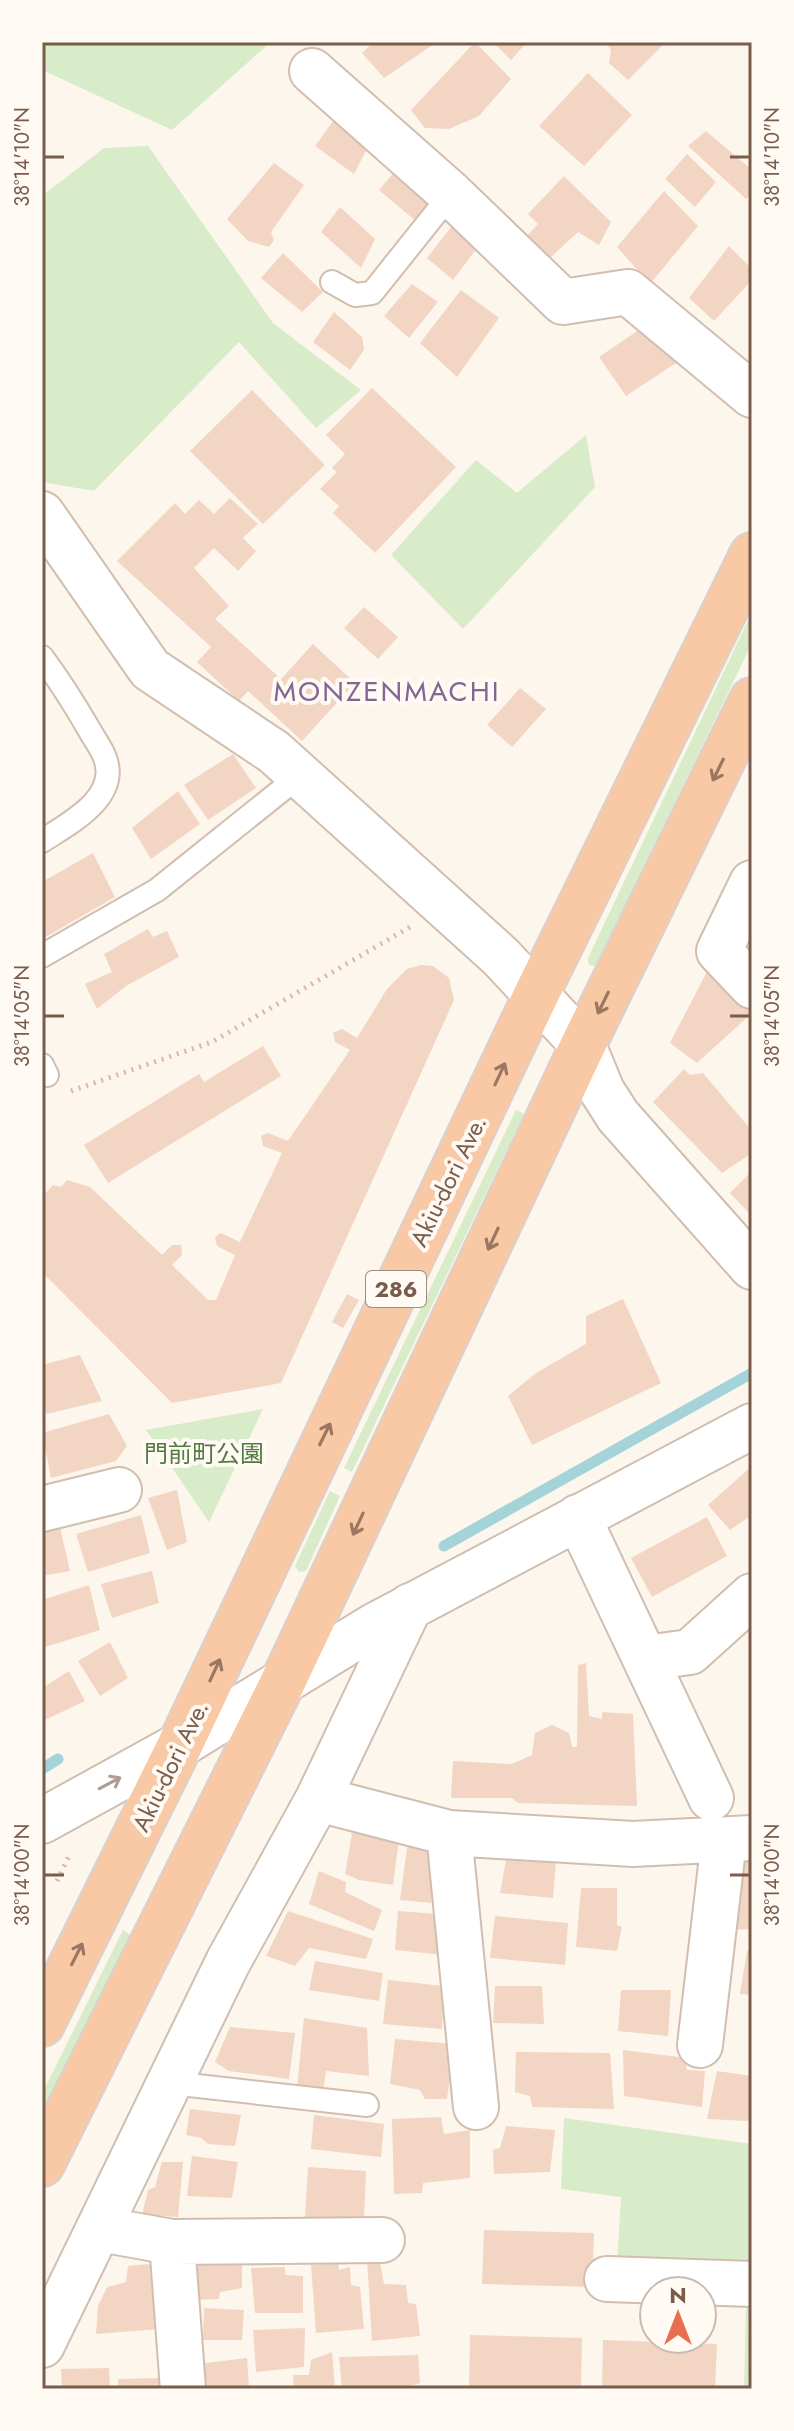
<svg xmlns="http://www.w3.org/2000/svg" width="794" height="2431" font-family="Jost,'Noto Sans JP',sans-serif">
<rect width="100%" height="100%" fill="#fdf6ec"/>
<!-- green -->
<path fill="#d8ecc9" d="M42,42H271L172,130L42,70Z
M148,146L273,323L361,390L316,428L239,342L94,491L42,482V196L104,148Z
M586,435L595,487L463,629L391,555L476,460L517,493Z
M752,612V643L598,962L595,966L589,965L588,958Z
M516,1110L524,1114L352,1472L344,1468Z
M263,1409L209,1522L146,1430Z
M330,1491L340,1496L306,1571L299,1572L295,1566Z
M123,1930L130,1935L42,2116V2094Z
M564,2118L752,2144V2268L617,2264L621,2197L561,2189Z
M746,2303H752V2389H744Z"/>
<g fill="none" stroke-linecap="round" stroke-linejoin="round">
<!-- stream -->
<path stroke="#a5d3da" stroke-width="11" d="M444,1546L752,1373
M42,1769L58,1759"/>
</g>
<!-- building -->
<path fill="#f3d5c3" d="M373,42H437L384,78L362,53Z
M475,42L511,79L479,116L449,129L425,128L411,110Z
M493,42H527L511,60Z
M605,42H666L628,80L609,63L611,50Z
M588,73L632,115L584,166L539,126Z
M334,120L370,143L354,174L315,146Z
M706,131L752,170V193L746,199L688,146Z
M687,154L716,182L695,207L665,179Z
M274,163L304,185L271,232L274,240L269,247L248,241L227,219Z
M401,164L436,197L417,222L379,190Z
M564,176L611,222L599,245L578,232L550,258L522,241L538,224L528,214Z
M664,191L698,226L650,284L617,247Z
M340,207L375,239L361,268L321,232Z
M455,222L480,244L453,280L427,258Z
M729,246L752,269V280L714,321L689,298Z
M283,253L323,292L302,312L261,278Z
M412,284L438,302L409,338L384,316Z
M461,290L499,318L457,377L420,343Z
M334,312L362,337L364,350L350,370L313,342Z
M649,323L676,363L626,396L599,357Z
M372,388L456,467L375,553L333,513L339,506L320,489L337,472L332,468L345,454L326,435Z
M252,390L325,465L263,524L190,451Z
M230,498L258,524L243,538L256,551L238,571L214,548L194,568L229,606L215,619L281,679L313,644L355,683L302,741L248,691L239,701L197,662L211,647L117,561L175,503L185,514L199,500L214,514Z
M364,607L398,637L378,659L344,628Z
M520,688L546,709L512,747L487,725Z
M233,754L256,788L208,820L184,785Z
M178,791L200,824L151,859L132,828Z
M93,853L115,897L42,939V882Z
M148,929L153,937L167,931L179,957L126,986L97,1009L85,984L112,972L104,954Z
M714,958L752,1002V1013L697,1063L670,1043Z
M421,965L433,966L449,978L454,1000L281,1383L172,1403L42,1272V1197L53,1185L61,1187L67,1180L90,1187L162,1255L172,1245H181L182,1255L172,1265L208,1300H216L235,1255L217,1246L215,1237L221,1233L240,1242L282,1153L263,1146L261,1136L268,1133L288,1141L350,1050L335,1042L333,1033L342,1029L357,1038L387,989L407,969Z
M263,1046L281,1076L108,1183L84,1145L199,1074L204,1082Z
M684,1069L690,1075L703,1073L752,1131V1153L722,1173L653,1102Z
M752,1171V1216L730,1193Z
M347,1294L359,1300L343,1328L332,1322Z
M623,1299L661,1383L532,1445L508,1396L536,1373L586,1344V1316Z
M80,1355L102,1401L46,1414L42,1400V1365Z
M109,1414L127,1446L116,1461L51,1478L42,1433Z
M752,1466V1515L730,1530L708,1505Z
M177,1490L187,1542L167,1550L148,1498Z
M141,1515L150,1553L88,1572L76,1534Z
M707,1517L727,1556L652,1597L631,1558Z
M60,1527L70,1571L42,1576V1532Z
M152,1571L159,1603L112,1618L101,1584Z
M89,1585L100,1630L42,1648V1600Z
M110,1642L128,1678L100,1696L78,1661Z
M586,1663L589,1716L602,1719V1712L633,1714L637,1806L518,1803L512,1798H451L453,1761L512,1764L532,1755L535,1733L552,1725L569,1733L572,1747H577L578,1665Z
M69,1671L85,1701L45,1720L42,1688Z
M352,1833L399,1840L393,1885L359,1880L345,1874Z
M408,1841L439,1846L431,1903L400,1900Z
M738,1856L752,1857V1929L728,1930Z
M506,1860L556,1861L553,1898L500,1893Z
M319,1871L346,1882L345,1892L382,1910L374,1931L309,1904Z
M581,1888H617V1925L622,1927L617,1951L576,1947Z
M288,1911L373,1939L366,1959L309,1948L295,1966L266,1956Z
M398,1911L449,1915L444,1955L395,1950Z
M495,1916L568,1923L565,1965L490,1958Z
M747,1951H752V1995L740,1994Z
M315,1961L383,1973L379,2001L309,1990Z
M388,1980L444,1986L442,2029L383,2024Z
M495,1986H542L544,2024L493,2023Z
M621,1990H671L668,2036L618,2031Z
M304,2018L367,2028L369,2076L326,2071L323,2091L297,2088Z
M230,2027L295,2033L289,2079L229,2071L215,2062Z
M395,2039L454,2044L447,2099H425L420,2090L390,2084Z
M623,2050L686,2058L687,2070L705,2071L702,2107L624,2096Z
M516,2052L610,2053L614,2109L532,2107L530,2096L515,2092Z
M717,2071L752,2076V2115L748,2121L707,2119Z
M190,2109L241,2115L235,2146L208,2144L201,2138L186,2135Z
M314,2115L384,2124L381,2157L311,2149Z
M441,2117L444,2134L470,2130V2178L423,2183L422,2193L394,2194L392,2119Z
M506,2126L555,2130L550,2172L494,2174L493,2150L500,2148Z
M192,2156L238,2162L232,2198L187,2196Z
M162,2162H183L178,2217L142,2215L148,2190L155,2187Z
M308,2167L366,2171L364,2219L305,2217Z
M484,2230L594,2233L592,2287L482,2284Z
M379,2257L384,2284L406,2285L408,2303L416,2304L420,2336L372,2341L367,2259Z
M197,2259L242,2263V2288L220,2292L219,2299L196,2300Z
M162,2263L159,2329L96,2334L98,2306L107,2287L126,2282L128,2266Z
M338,2263L339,2270L350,2267L351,2285L360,2287L364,2329L316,2333L311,2265Z
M285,2267V2275L303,2276V2313H255L251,2268Z
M204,2308L244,2310L242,2340H203Z
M305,2328L304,2367L256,2372L253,2330Z
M470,2335L582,2338L581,2389H469Z
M603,2340L717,2344L715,2389H602Z
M332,2352L335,2389H294L293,2375H309L311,2360Z
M418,2355L420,2383L399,2389H342L339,2357Z
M247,2358L249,2389H199L197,2364Z
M109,2368L110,2389H62L61,2369Z
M160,2378L161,2389H118V2379Z"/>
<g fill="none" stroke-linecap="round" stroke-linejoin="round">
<defs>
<path id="service" d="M332,282L355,295L372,293L451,194
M42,657C60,681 75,705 90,731C95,740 102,749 105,758C120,798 68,824 42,841
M42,956L157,890L298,777
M42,1065L47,1075
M171,2083L367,2105"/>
<path id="minor" d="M312,71L451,194L563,302L628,292L752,395
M42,514L150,669L274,752L501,957L583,1045L602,1091L618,1116L752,1267
M752,883L719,951L752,986
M42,1509L119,1490
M578,1517L711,1798
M645,1658L690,1652L752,1596
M318,1799L449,1833L633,1844L752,1838
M42,1821L180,1745
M449,1833L476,2107
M700,2045L724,1840
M100,2229L172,2242L382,2240
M172,2242L183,2389
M607,2279L752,2284
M42,2345L228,1962L318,1799L410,1606"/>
<path id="tertiary" d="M180,1745L374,1626L752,1426"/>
<path id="trunk" d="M42,2024L180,1745L537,993L752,555
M42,2164L281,1686L583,1045L752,700"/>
</defs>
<!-- service casing -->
<use href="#service" stroke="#d1beb0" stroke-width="26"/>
<!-- minor casing -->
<use href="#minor" stroke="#d1beb0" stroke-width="48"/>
<!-- tertiary casing -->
<use href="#tertiary" stroke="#d1beb0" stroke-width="48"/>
<!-- trunk casing -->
<use href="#trunk" stroke="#dad1cd" stroke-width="48"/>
<!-- path -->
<path stroke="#d9b8a5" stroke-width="5" stroke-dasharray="2 6" stroke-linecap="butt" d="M71,1091L212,1042L410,927
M57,1881L70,1854"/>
<!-- service -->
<use href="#service" stroke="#fff" stroke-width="22"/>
<!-- minor -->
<use href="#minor" stroke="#fff" stroke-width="44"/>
<!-- tertiary -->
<use href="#tertiary" stroke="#fff" stroke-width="44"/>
<!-- trunk -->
<use href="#trunk" stroke="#f9c8a4" stroke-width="44"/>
</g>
<!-- one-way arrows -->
<defs><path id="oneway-shaft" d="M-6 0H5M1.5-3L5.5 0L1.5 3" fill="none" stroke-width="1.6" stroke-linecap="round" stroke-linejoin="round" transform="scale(2)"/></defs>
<g stroke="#9a7763">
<use href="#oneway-shaft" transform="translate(718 770) rotate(116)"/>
<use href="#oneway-shaft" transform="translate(603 1003) rotate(116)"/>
<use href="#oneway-shaft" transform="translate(500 1074) rotate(-65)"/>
<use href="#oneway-shaft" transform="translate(493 1239) rotate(115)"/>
<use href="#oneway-shaft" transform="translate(325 1434) rotate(-64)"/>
<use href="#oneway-shaft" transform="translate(358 1524) rotate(115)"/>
<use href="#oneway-shaft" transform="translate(215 1670) rotate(-65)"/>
<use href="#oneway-shaft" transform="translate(77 1954) rotate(-63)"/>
</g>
<use stroke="#af9d94" href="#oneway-shaft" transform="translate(110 1783) rotate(-28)"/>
<!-- ticks -->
<path fill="none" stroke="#7a5c4d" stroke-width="3" d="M44,157H64M730,157H750M44,1016H64M730,1016H750M44,1875H64M730,1875H750"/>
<g text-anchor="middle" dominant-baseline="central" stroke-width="8" stroke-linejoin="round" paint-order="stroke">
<!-- shield labels -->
<rect fill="#fffaf3" stroke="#a28b7f" stroke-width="2" x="366" y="1271" width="60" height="36" rx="6"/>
<g font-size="22" font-weight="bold" fill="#7a5c4d">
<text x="396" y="1289">286</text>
</g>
<!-- street labels -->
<g font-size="24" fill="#7a5c4d" stroke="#fffaf3">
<text transform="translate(448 1181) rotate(-64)">Akiu-dori Ave.</text>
<text transform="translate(170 1766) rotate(-64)">Akiu-dori Ave.</text>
</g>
<!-- park labels -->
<g font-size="24" fill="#537a41" stroke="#fffaf3">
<text x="204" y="1453">門前町公園</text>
</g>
<!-- quarter labels -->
<g font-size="28" letter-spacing="2" fill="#846695" stroke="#fffaf3">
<text x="387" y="691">MONZENMACHI</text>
</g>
</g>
<!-- border -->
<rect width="794" height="2431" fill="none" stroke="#fffaf3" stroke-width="88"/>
<!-- north arrow -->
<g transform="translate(678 2315)"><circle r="38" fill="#fffaf3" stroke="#cabbb1" stroke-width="2"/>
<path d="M0-6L14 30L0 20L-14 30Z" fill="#e76f51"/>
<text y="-12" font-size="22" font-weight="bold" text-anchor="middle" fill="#7a5c4d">N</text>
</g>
<rect x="44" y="44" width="706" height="2343" fill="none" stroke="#7a5c4d" stroke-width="3"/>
<g font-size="20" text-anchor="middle" fill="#7a5c4d">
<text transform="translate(22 157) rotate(-90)" y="7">38°14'10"N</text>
<text transform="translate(772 157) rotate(-90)" y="7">38°14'10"N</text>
<text transform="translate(22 1016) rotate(-90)" y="7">38°14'05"N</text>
<text transform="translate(772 1016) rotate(-90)" y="7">38°14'05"N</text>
<text transform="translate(22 1875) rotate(-90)" y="7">38°14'00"N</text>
<text transform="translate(772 1875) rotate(-90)" y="7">38°14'00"N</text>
</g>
</svg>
